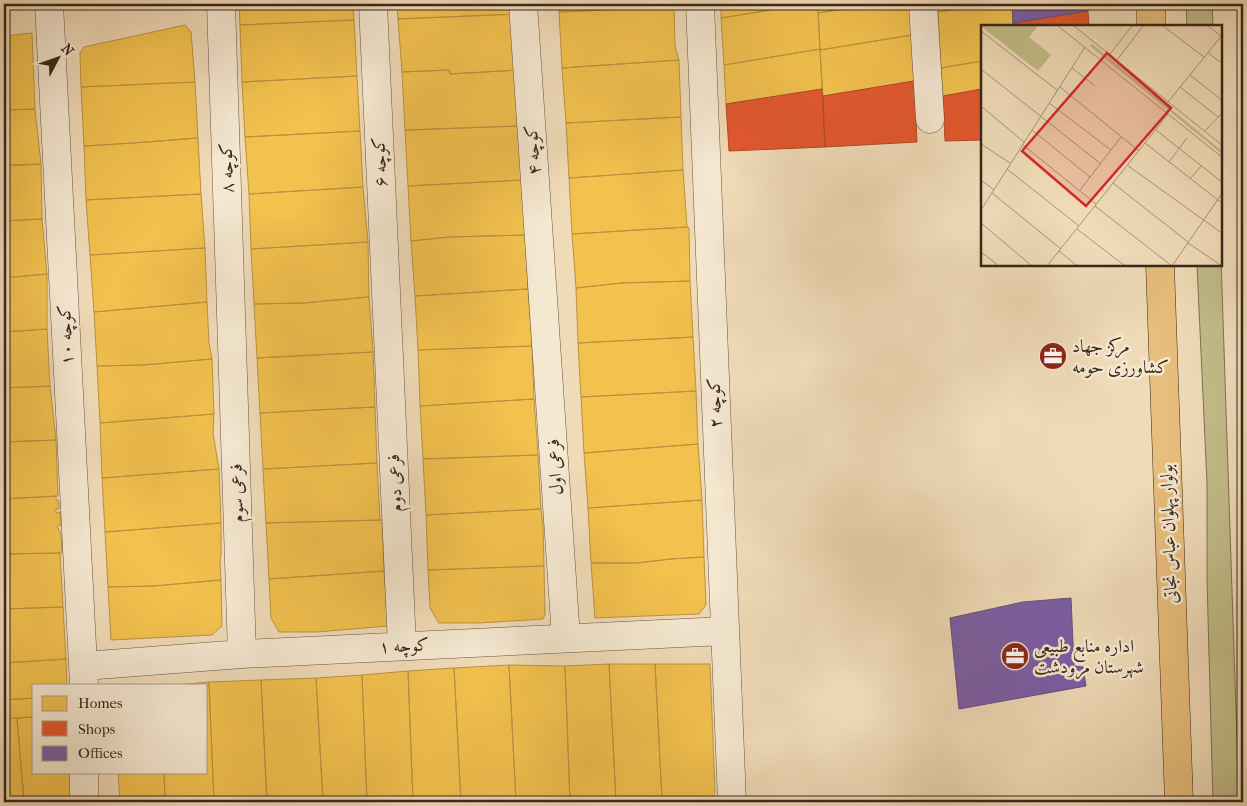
<svg xmlns="http://www.w3.org/2000/svg" width="1247" height="806" font-family="'IM FELL French Canon',Amiri,serif">
<rect width="100%" height="100%" fill="#f0dbb8"/>
<filter id="stains"><feTurbulence type="fractalNoise" baseFrequency=".004" numOctaves="4"/><feColorMatrix values="0 0 0 0 .2 0 0 0 0 .09 0 0 0 0 .02 0 0 0 .5 -.17"/></filter>
<radialGradient id="worn" r=".72"><stop offset=".6" stop-color="#630" stop-opacity="0"/><stop offset="1" stop-color="#630" stop-opacity=".3"/></radialGradient>
<!-- green -->
<path fill="#c2bd89" stroke="#7e7252" d="M1186,4H1212L1213,26H1187Z
M1221,258L1239,802H1213L1207,579V483L1197,265H1221Z"/>
<!-- homes -->
<path fill="#f2c14e" stroke="#ba933f" d="M239,4H353L354,20L240,25Z
M397,4H516L517,14L398,19Z
M559,4H674V7L559,12Z
M721,4H808L721,18Z
M808,4H818L820,49L724,65L721,18Z
M818,4H875L818,13Z
M875,4H910L912,35L820,50L818,13Z
M938,4H993L938,12Z
M993,4H1012L1013,26H982V61L941,68L938,12Z
M674,7L675,46L679,60L562,68L559,12Z
M517,14L519,70L450,74L449,70L402,72L398,19Z
M354,20L357,76L242,82L240,25Z
M185,25L191,32L195,82L81,87L80,53L84,47Z
M32,33L35,109L4,110V36Z
M912,35L914,81L823,96L820,50Z
M820,49L822,89L726,104L724,65Z
M679,60L681,117L566,123L562,68Z
M982,61V89L943,96L941,68Z
M449,70L450,74L519,70L520,126L405,130L402,72Z
M357,76L360,131L245,137L242,82Z
M195,82L198,138L133,143L84,146L81,87Z
M35,109L41,164L4,165V110Z
M681,117L683,170L569,178L566,123Z
M520,126L523,180L408,186L405,130Z
M360,131L363,187L249,194L245,137Z
M198,138L201,194L86,200L84,146L133,143Z
M10,164L11,166L41,164L42,219L4,221V165Z
M683,170L687,227L572,234L569,178Z
M523,180L525,235L449,237L411,241L408,186Z
M363,187L368,242L251,249L249,194Z
M201,194L205,248L90,255L86,200Z
M42,219L47,274L4,278V221Z
M687,227L689,228L690,281L621,283L576,288L572,234Z
M525,235L528,289L415,296L411,241L449,237Z
M368,242L369,297L303,303L254,304L251,249Z
M205,248L207,302L94,312L90,255Z
M47,274V329L4,332V278Z
M690,281L693,337L578,343L576,288L621,283Z
M528,289L532,346L418,350L415,296Z
M369,297L373,352L257,358L254,304L303,303Z
M207,302L209,343L212,359L143,365L97,366L94,312Z
M47,329L50,386L4,388V332Z
M693,337L696,391L581,397L578,343Z
M532,346L534,399L420,406L418,350Z
M373,352L375,407L260,413L257,358Z
M212,359L214,414L100,423L97,366L143,365Z
M50,386L56,440L4,442V388Z
M696,391L698,444L584,453L581,397Z
M534,399L538,455L423,459L420,406Z
M375,407L377,463L263,469L260,413Z
M214,414L213,433L219,469L102,478L100,423Z
M56,440L58,496L4,499V442Z
M698,444L702,500L588,508L584,453Z
M538,455L541,509L426,515L423,459Z
M377,463L380,520L266,523L263,469Z
M219,469L221,523L105,532L102,478Z
M56,496V500L59,501V509H56V513L60,512L61,525L57,526L61,534L62,553L4,554V499Z
M702,500L704,557L671,559L637,563H591L588,508Z
M541,509L543,525L544,566L428,570L426,515Z
M382,520L384,571L269,579L266,523Z
M221,523V555L220,560L221,580L154,586L108,587L105,532Z
M60,553L63,607L4,609V554Z
M704,557L706,605L699,614L595,618L591,563H637L671,559Z
M544,566L545,615L543,619L479,623H439L430,608L428,570Z
M384,571L388,626L317,632H279L271,618L269,579Z
M221,580L222,626L212,635L111,640L108,587L154,586Z
M63,607L66,659L4,663V609Z
M66,659L67,685H34V698L4,700V663Z
M609,664L616,802H570L565,666Z
M609,664H655L662,800L616,802Z
M655,664H710L715,792L712,798L662,800Z
M509,665L516,802H461L454,668Z
M509,665L565,666L570,802H516Z
M454,668L461,802H413L408,671Z
M408,671L413,802H367L362,675Z
M362,675L367,802H323L316,678Z
M316,678L323,802H267L261,680Z
M261,680L267,802H214L209,682Z
M209,682L214,802H165L164,772H206V685H178Z
M34,698V717L4,719V700Z
M34,717V772H72L74,802H24L17,718Z
M17,718L24,802H4V719Z
M118,772H164L165,802H120Z"/>
<!-- shops -->
<path fill="#e4572e" stroke="#b14928" d="M1088,11L1089,26H1013V23Z
M914,81L917,142L825,147L823,96Z
M822,89L825,147L729,151L726,104Z
M982,89V140L945,141L943,96Z"/>
<!-- offices -->
<path fill="#7b5ea7" stroke="#674e7d" d="M1012,4H1088V11L1013,23Z
M1071,598L1074,666L1083,667L1086,686L959,709L950,618L1023,602Z"/>
<g fill="none" stroke-linecap="round" stroke-linejoin="round">
<defs>
<path id="minor" d="M49,4L84,685
M221,4L242,654
M373,4L402,646
M523,4L566,638
M700,4L732,802
M923,4L930,119
M84,666L242,654L724,631
M84,772V802"/>
<path id="major" d="M1151,4V26
M1160,265L1179,802"/>
</defs>
<!-- minor casing -->
<use href="#minor" stroke="#675442" stroke-width="29"/>
<!-- major casing -->
<use href="#major" stroke="#39271b" stroke-width="29"/>
<!-- minor -->
<use href="#minor" stroke="#f5e8d1" stroke-width="28"/>
<!-- major -->
<use href="#major" stroke="#e8be7c" stroke-width="28"/>
</g>
<!-- icons -->
<defs>
<symbol id="office-disc" viewBox="-11 -11 22 22"><circle r="9.5" fill="#8f2418" stroke="#f5e8d1"/><path d="M-6-3h4V-5.5h4V-3h4V5H-6ZM-1-4.5V-3h2v-1.5ZM-6 0V1H6V0Z" fill="#fff"/></symbol>
</defs>
<g fill-rule="evenodd">
<use href="#office-disc" x="1037" y="340" width="32" height="32"/>
<use href="#office-disc" x="999" y="640" width="32" height="32"/>
</g>
<g text-anchor="middle" dominant-baseline="central" stroke-width="5" stroke-linejoin="round" paint-order="stroke">
<!-- street labels -->
<g font-size="18" fill="#39271b" stroke="#f5e8d1">
<text transform="translate(533 150) rotate(-94)">کوچه ۴</text>
<text transform="translate(380 162) rotate(-93)">کوچه ۶</text>
<text transform="translate(227 168) rotate(-92)">کوچه ۸</text>
<text transform="translate(66 335) rotate(-93)">کوچه ۱۰</text>
<text transform="translate(715 403) rotate(-92)">کوچه ۲</text>
<text transform="translate(555 467) rotate(-94)">فرعی اول</text>
<text transform="translate(395 483) rotate(-93)">فرعی دوم</text>
<text transform="translate(237 493) rotate(-92)">فرعی سوم</text>
<text transform="translate(1169 534) rotate(-92)">بولوار پهلوان عباس نجاتی</text>
<text transform="translate(404 646) rotate(-3)">کوچه ۱</text>
</g>
<!-- poi labels -->
<g font-size="18" fill="#39271b" stroke="#f5e8d1" text-anchor="start">
<text x="1072" y="346">مرکز جهاد<tspan x="1072" dy="21">کشاورزی حومه</tspan></text>
<text x="1034" y="646">اداره منابع طبیعی<tspan x="1034" dy="21">شهرستان مرودشت</tspan></text>
</g>
</g>
<!-- overview -->
<g transform="translate(981 25)">
<rect width="241" height="241" fill="#f0dbb8"/>
<path d="M0,1H57L48,12L70,30L57,46ZM111,19L241,126V129L109,21Z" fill="#c2bd89"/>
<path fill="none" stroke="#a79379" stroke-width="1" d="M77,1L242,133M93,1L242,121M182,1L223,32M227,1L240,11M0,6L76,65M227,28L242,39M129,29L151,1M136,35L162,1M91,43L114,61M0,44L120,139M209,50L242,76M79,62L158,126M199,62L237,92M187,77L242,9M68,78L130,125M0,81L44,118M51,105L109,152M175,105L242,158M224,106L242,87M164,118L242,179M0,119L29,138M42,120L115,179M188,137L206,113M146,140L242,209M26,144L98,201M209,154L220,141M0,155L13,165M132,158L207,217M99,165L140,112M11,168L80,224M114,181L191,241M0,185L104,22M0,198L51,241M96,204L144,241M207,218L241,241M78,226L96,241M0,227L18,241M66,241L187,89M191,241L242,167"/>
<path fill="#d62828" fill-opacity="0.15" stroke="#d62828" stroke-width="2.5" d="M126,28L190,83L105,181L41,126Z"/>
<rect width="241" height="241" fill="none" stroke="#39271b" stroke-width="2.5"/>
</g>
<!-- margin -->
<rect width="1247" height="806" fill="none" stroke="#f0dbb8" stroke-width="20"/>
<rect x="5" y="5" width="1237" height="796" fill="none" stroke="#39271b" stroke-width="2.5"/>
<rect x="10" y="10" width="1227" height="786" fill="none" stroke="#39271b"/>
<!-- legend -->
<rect x="32" y="684" width="175" height="90" fill="#f5e8d1" stroke="#aa9b88"/>
<rect x="42" y="696" width="25" height="15" fill="#f2c14e" stroke="#aa9b88"/>
<text x="78" y="708" font-size="15" fill="#39271b">Homes</text>
<rect x="42" y="721" width="25" height="15" fill="#e4572e" stroke="#aa9b88"/>
<text x="78" y="734" font-size="15" fill="#39271b">Shops</text>
<rect x="42" y="746" width="25" height="15" fill="#7b5ea7" stroke="#aa9b88"/>
<text x="78" y="758" font-size="15" fill="#39271b">Offices</text>
<!-- north arrow -->
<g transform="translate(58 58) rotate(49)" stroke="#f5e8d1" stroke-width="4" paint-order="stroke">
<path d="M0-4L9 19L0 12L-9 19Z" fill="#39271b"/>
<text y="-8" font-size="14" font-weight="bold" text-anchor="middle" fill="#39271b">N</text>
</g>
<rect width="100%" height="100%" filter="url(#stains)"/>
<rect width="100%" height="100%" fill="url(#worn)"/>
</svg>
